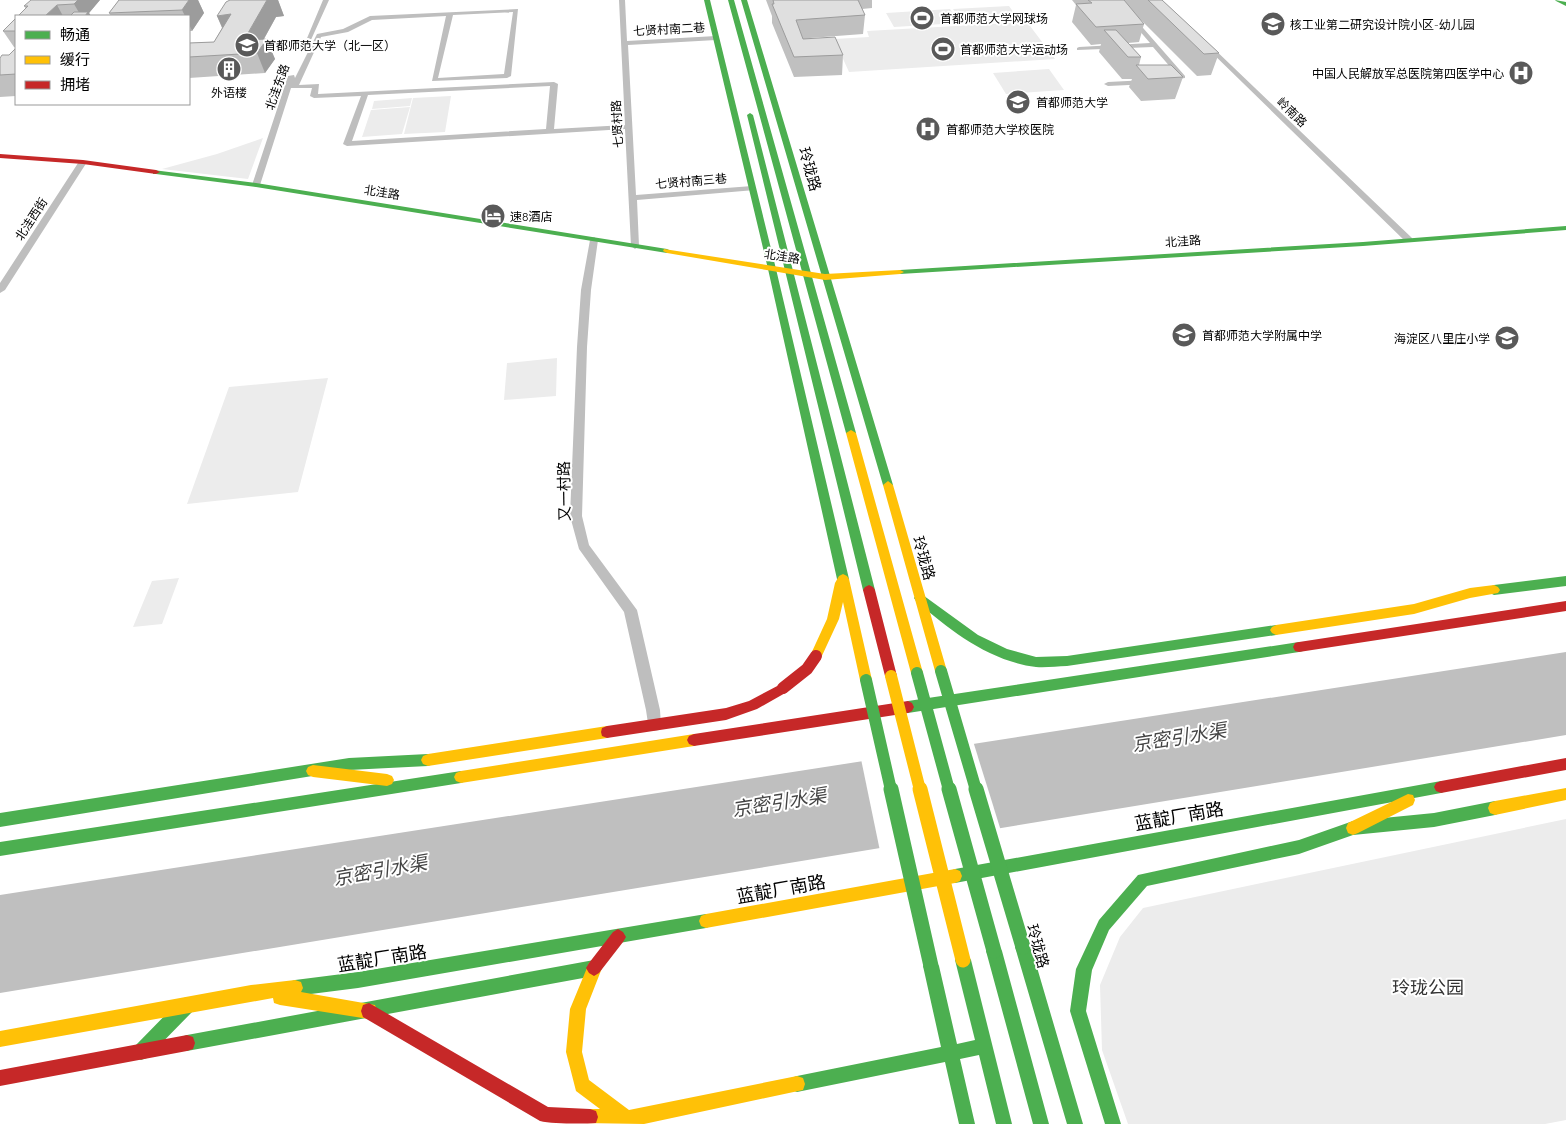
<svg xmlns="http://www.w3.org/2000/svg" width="1566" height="1124" font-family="Quicksand,'Noto Sans SC',sans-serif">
<rect width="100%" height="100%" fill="#fff"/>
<!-- green -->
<path fill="#ececec" d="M1009,6L1019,20L962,23L953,9Z
M950,9L959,23L894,27L886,13Z
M1027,22L1055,59L849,72L834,39L869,37L867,31Z
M1049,69L1064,90L1006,94L993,73Z
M451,96L445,132L404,134L413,98Z
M412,98L410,106L372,109L374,101Z
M410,107L402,134L362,137L371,110Z
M263,138L248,179L162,169L217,154Z
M557,358L556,396L504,400L507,363Z
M328,378L298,492L187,504L229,387Z
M179,578L162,624L133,627L152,581Z
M1566,819V1120L1545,1124H1128L1102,1050L1100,985L1120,937L1143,908Z"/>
<!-- water -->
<path fill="#bfbfbf" d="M1566,652V735L0,993V895Z"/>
<!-- pier -->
<path fill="#fff" d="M973,741L1001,831L880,851L861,759Z"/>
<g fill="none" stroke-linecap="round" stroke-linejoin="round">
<!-- street -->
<path fill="#bebebe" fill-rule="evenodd" d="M323,0H329L310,42L305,43Z
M619,0H625L627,41L716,36L719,38L716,40L628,45L636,195L752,186H755V190L637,200L639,246L635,249L631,246L625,129L347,146L343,144L361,96L314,98L310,96L312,88H291L260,185L256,187L252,185L288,76L294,75L295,78L317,34L343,29L370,16L518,9L511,76L507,78L432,81L446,16L372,20L348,32L321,37L299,85L319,84L318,94L554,82L558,84L554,129L625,125ZM513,12L504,74L438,78L453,15ZM550,86L546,129L352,141L368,95Z
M1107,0H1114L1130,13L1185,76V78L1165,81V79L1178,76L1153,47L1077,50V48L1079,47L1150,43L1126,15Z
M1205,44H1209L1412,238V242H1406L1205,46Z
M1147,80H1150V84L1108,86L1104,84L1108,82Z
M80,160L87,162L5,290L0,293V283Z
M594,237L598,240L591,290L587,347L582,516L589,545L637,610L660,710L661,725L659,730L654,731L649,730L646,710L624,612L579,549L570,516L577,347L581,290L590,240Z"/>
<!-- fast -->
<path fill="#4caf50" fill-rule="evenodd" d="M704,0H710L776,269L849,579L847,582H839L837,579L768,269Z
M728,0H734L856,433L855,435L851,436L846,433Z
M741,0H747L893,485L892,488L888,489L883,485Z
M1555,0L1566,2V6L1556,1Z
M750,113L753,115L875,590L873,593H865L863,590L747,115Z
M153,170L256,183L667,249L671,251L667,253L256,187L156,174H153Z
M1566,226V230L1363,246L900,274L896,272L900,270L1363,242Z
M1566,576V586L1494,595L1490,593L1488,590L1490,587L1494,585Z
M920,593L978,635L1007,649L1036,657L1067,656L1276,625L1280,627L1282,630L1280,633L1276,635L1067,666C1057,666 1046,668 1036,667C989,661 951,631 916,601L914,598L916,595Z
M1299,642L1303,643L1305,647L1303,651L1299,652L908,713L904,711L902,707L904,703L908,701Z
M428,754L433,756L435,760L433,764L428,766L349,770L0,827V813L349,758Z
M461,771L466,773L468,777L466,781L461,783L0,856V842Z
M1441,781L1446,783L1448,787L1446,791L1441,793L955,883L950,881L948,876L950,871L955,869Z
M1495,801L1500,803L1502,808L1500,813L1495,815L1434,827L1353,835L1299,854L1147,886L1109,930L1092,970L1086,1011L1121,1124H1105L1070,1011L1076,969L1099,920L1138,875L1299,840L1353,821L1434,813Z
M706,914L711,916L713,921L711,926L706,928L358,988L295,996L289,994L287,988L289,982L295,980L358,972Z
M1023,939L1028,942L1031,947L1083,1124H1067L1015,947L1018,942Z
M994,943L999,946L1002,951L1049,1124H1033L986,951L989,946Z
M963,952L968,955L971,960L1012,1124H996L979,1055L960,1059L975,1124H959L945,1062L797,1092L791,1090L789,1084L791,1078L797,1076L941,1047L923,966L926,961L931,958L936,961L939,966L957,1044L975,1040L955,960L958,955Z
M594,960L599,963L602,968L599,973L594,976L187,1051L181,1049L179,1043L181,1037L187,1035Z
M187,997L193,999L195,1005L193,1011L147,1058L141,1060L135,1058L133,1052L135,1046L181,999Z"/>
<!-- slow -->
<path fill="#ffc107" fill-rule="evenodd" d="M664,249L825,274L900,270L904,272L900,274L825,280L667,253L663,251Z
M851,430L856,433L923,673L921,677L917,678L913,677L911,673L846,433Z
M888,481L893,485L947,671L945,675L941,676L937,675L935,671L883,485Z
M843,574L847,576L849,579L872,680L870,684L866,685L862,684L860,680L843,602L839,619L820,660L816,661L812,660L810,656L827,619L835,583L839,576Z
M1494,585L1498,587L1500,590L1498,593L1470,598L1414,614L1276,635L1272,633L1270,630L1272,627L1276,625L1414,604L1470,588Z
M607,726L612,728L613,732L612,736L607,738L428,766L423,764L421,760L423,756L428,754Z
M694,734L699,736L701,740L699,744L694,746L461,783L456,781L454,777L456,773L461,771Z
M313,765L387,774L392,776L394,780L392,784L387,786L313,777L308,775L306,771L308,767Z
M1566,788V800L1495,815L1490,813L1488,808L1490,803L1495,801Z
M1408,794L1413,795L1415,800L1413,805L1358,833L1353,835L1348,833L1346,828L1348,823Z
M955,869L960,871L962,876L960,881L955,883L706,928L701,926L699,921L701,916L706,914Z
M594,960L599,963L602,968L586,1009L582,1052L589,1080L629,1110L797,1076L803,1078L805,1084L803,1090L644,1124L584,1123L582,1117L584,1111L590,1109H600L576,1091L566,1052L570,1009L589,963Z
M295,980L301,982L303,988L301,992L375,1005L377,1011L375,1017L369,1019L280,1005L274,1003L273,998L0,1047V1031L251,985Z"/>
<!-- jam -->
<path fill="#c62828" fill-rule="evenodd" d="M0,154L83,160L156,170L160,172L156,174L83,164L0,158Z
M869,585L873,587L875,590L897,676L895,680L891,681L887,680L885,676L863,590L865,587Z
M1566,601V611L1299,652L1295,651L1293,647L1295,643L1299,642Z
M783,683L787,684L789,688L787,692L757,709L726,720L607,738L602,736L601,732L602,728L607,726L726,708L749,701Z
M908,701L912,703L914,707L912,711L908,713L694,746L689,744L687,740L689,736L694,734Z
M1566,758V770L1441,793L1436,791L1434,787L1436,783L1441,781Z
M618,929L623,932L626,937L623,942L599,973L594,976L589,973L586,968L589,963L613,932Z
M369,1003L548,1107L590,1109L596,1111L598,1117L596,1123C584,1124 552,1124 540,1121L363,1017L361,1011L363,1005Z
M187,1035L193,1037L195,1043L193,1049L187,1051L0,1086V1070Z"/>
<!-- fast-bridge-far1 -->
<path stroke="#4caf50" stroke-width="12" d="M941,671L976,790
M917,673L949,790
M866,680L891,790"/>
<!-- fast-bridge -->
<path stroke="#4caf50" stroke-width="15" d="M891,789L931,966
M949,789L994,951
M976,789L1023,947"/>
<!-- slow-bridge-far1 -->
<path stroke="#ffc107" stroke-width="12" d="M891,676L920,790"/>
<!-- slow-bridge -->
<path stroke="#ffc107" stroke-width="15" d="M920,789L963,960"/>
<!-- jam-bridge -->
<path stroke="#c62828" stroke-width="12" d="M783,688L807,669L816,656"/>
</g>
<!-- wall -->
<path fill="#c0c0c0" d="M100,0L89,13L91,16H18L26,9L24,6Z
M119,0H198L204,13L192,31H189V16H111L109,13Z
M230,0H278L284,16L276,17L264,39L275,59L265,73L189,78V43L214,42L222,28L217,16Z
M766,0H872V8L862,9L865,15L863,34L810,38L843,55L842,75L794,77L772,23V16Z
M1072,0H1162L1219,53L1211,75L1197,76L1139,18L1144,24L1139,42L1128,43L1141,57L1139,65L1183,77L1175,99L1141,101L1129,87L1132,79H1122L1099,52L1101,44L1091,45L1072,22L1076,5Z
M16,18V47H14L3,31Z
M16,48V96L0,97V58L9,55Z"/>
<!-- shaded-wall -->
<path fill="#9c9c9c" d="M78,0H100L89,13L91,16H81L74,4Z
M189,0H198L204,13L192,31L189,24V16H185L182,10Z
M267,0H278L284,16L276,17L256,53L244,40Z
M57,5L63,16H45Z
M231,14L226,36L217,16Z
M267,39L275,59L265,73L257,53Z"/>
<!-- building -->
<path fill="#dfdfdf" stroke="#9c9c9c" d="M31,0H78L74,4L57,5L45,16H18L28,6H24Z
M119,0H189L182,10L109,13Z
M230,0H267L244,40L267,39L257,53L189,57V43L214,42L231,14L217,16L226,2Z
M773,0H858L865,15L796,20L803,39L835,37L843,55L794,57L772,4H774Z
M1088,0H1124L1144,24L1096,27L1076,4L1092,3Z
M1148,0H1162L1219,53L1204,54Z
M74,12H88L85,16H70Z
M16,18V31H3Z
M1104,30H1116L1141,57H1128Z
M16,48V74L0,75V58L2,55H9Z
M1136,65H1171L1183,77L1148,79Z"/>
<!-- icons -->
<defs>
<symbol id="stadium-disc" viewBox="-11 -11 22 22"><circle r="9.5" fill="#595959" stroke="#fff"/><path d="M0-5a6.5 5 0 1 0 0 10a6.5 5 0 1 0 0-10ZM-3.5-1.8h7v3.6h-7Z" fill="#fff"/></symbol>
<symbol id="school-disc" viewBox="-11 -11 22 22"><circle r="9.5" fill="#595959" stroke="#fff"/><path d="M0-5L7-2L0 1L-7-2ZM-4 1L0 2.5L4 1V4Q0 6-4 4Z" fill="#fff"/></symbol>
<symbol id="university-disc" viewBox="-11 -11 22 22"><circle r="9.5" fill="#595959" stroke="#fff"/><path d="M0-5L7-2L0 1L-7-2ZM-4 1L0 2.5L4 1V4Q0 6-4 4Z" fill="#fff"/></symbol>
<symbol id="building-disc" viewBox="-11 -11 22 22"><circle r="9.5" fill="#595959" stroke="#fff"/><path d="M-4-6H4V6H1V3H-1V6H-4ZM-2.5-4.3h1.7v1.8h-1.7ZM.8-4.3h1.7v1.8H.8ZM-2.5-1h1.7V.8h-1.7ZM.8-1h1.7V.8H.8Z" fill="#fff"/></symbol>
<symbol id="hospital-disc" viewBox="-11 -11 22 22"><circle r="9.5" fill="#595959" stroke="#fff"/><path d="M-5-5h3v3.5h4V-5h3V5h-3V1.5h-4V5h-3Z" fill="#fff"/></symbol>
<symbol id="hotel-disc" viewBox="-11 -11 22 22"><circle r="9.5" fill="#595959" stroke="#fff"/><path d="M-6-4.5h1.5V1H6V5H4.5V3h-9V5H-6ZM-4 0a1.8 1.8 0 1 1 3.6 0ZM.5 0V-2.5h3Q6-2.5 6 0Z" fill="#fff"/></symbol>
</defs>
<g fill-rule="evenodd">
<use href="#stadium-disc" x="908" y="4" width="28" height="28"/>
<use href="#school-disc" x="1259" y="10" width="28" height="28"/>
<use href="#university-disc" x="233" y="31" width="28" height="28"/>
<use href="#stadium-disc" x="929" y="35" width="28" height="28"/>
<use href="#building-disc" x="215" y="55" width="28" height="28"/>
<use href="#hospital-disc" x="1507" y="59" width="28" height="28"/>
<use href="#university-disc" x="1004" y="88" width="28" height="28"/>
<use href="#hospital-disc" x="914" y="115" width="28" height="28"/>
<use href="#hotel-disc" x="479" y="202" width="28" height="28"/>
<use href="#school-disc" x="1170" y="321" width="28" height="28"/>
<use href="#school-disc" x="1493" y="324" width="28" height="28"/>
</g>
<g text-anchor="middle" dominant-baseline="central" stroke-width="4" stroke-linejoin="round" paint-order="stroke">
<!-- far-poi labels -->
<g font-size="12" fill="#000" stroke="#fff" text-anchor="start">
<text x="940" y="18">首都师范大学网球场</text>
<text x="1290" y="24">核工业第二研究设计院小区-幼儿园</text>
<text x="264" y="45">首都师范大学（北一区）</text>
<text x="960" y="49">首都师范大学运动场</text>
<text x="1504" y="73" text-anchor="end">中国人民解放军总医院第四医学中心</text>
<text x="229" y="92" text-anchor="middle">外语楼</text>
<text x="1036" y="102">首都师范大学</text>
<text x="946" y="129">首都师范大学校医院</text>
<text x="510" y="216">速8酒店</text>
<text x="1202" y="335">首都师范大学附属中学</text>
<text x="1490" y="338" text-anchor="end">海淀区八里庄小学</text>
</g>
<!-- far-street labels -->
<g font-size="12" fill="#000" stroke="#fff">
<text transform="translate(669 29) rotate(-3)">七贤村南二巷</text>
<text transform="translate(277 87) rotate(-70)">北洼东路</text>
<text transform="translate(1292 112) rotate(44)">岭南路</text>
<text transform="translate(617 124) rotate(-93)">七贤村路</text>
<text transform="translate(691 181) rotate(-5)">七贤村南三巷</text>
<text transform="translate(382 192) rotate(9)">北洼路</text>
<text transform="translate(31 219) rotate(-57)">北洼西街</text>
<text transform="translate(1183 241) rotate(-4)">北洼路</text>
<text transform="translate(782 256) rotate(9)">北洼路</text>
</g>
<!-- street labels -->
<g font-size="15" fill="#000" stroke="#fff">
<text transform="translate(810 169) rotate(74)">玲珑路</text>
<text transform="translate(564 491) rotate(-91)">又一村路</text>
<text transform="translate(924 558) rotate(74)">玲珑路</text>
<text transform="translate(1038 946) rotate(74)">玲珑路</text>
</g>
<!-- near-street labels -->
<g font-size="18" fill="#000" stroke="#fff">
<text transform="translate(1179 816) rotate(-10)">蓝靛厂南路</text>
<text transform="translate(781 889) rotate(-10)">蓝靛厂南路</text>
<text transform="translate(382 958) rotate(-9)">蓝靛厂南路</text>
</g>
<!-- near-park labels -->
<g font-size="18" fill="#333" stroke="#fff">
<text x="1428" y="987">玲珑公园</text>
</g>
<!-- near-water labels -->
<g font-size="19" font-style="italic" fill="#444" stroke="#fff">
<text transform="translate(1179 737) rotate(-9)">京密引水渠</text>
<text transform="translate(779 802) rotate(-9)">京密引水渠</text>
<text transform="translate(380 870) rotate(-10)">京密引水渠</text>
</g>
</g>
<!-- legend -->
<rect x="15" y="15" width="175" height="90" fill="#ffffff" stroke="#999999"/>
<rect x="25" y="31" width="25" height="8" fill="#4caf50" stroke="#999999"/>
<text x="60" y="40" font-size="15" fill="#000000">畅通</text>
<rect x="25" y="56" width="25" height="8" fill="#ffc107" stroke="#999999"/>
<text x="60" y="65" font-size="15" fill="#000000">缓行</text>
<rect x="25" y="81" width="25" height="8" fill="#c62828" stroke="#999999"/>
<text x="60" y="90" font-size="15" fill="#000000">拥堵</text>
</svg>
